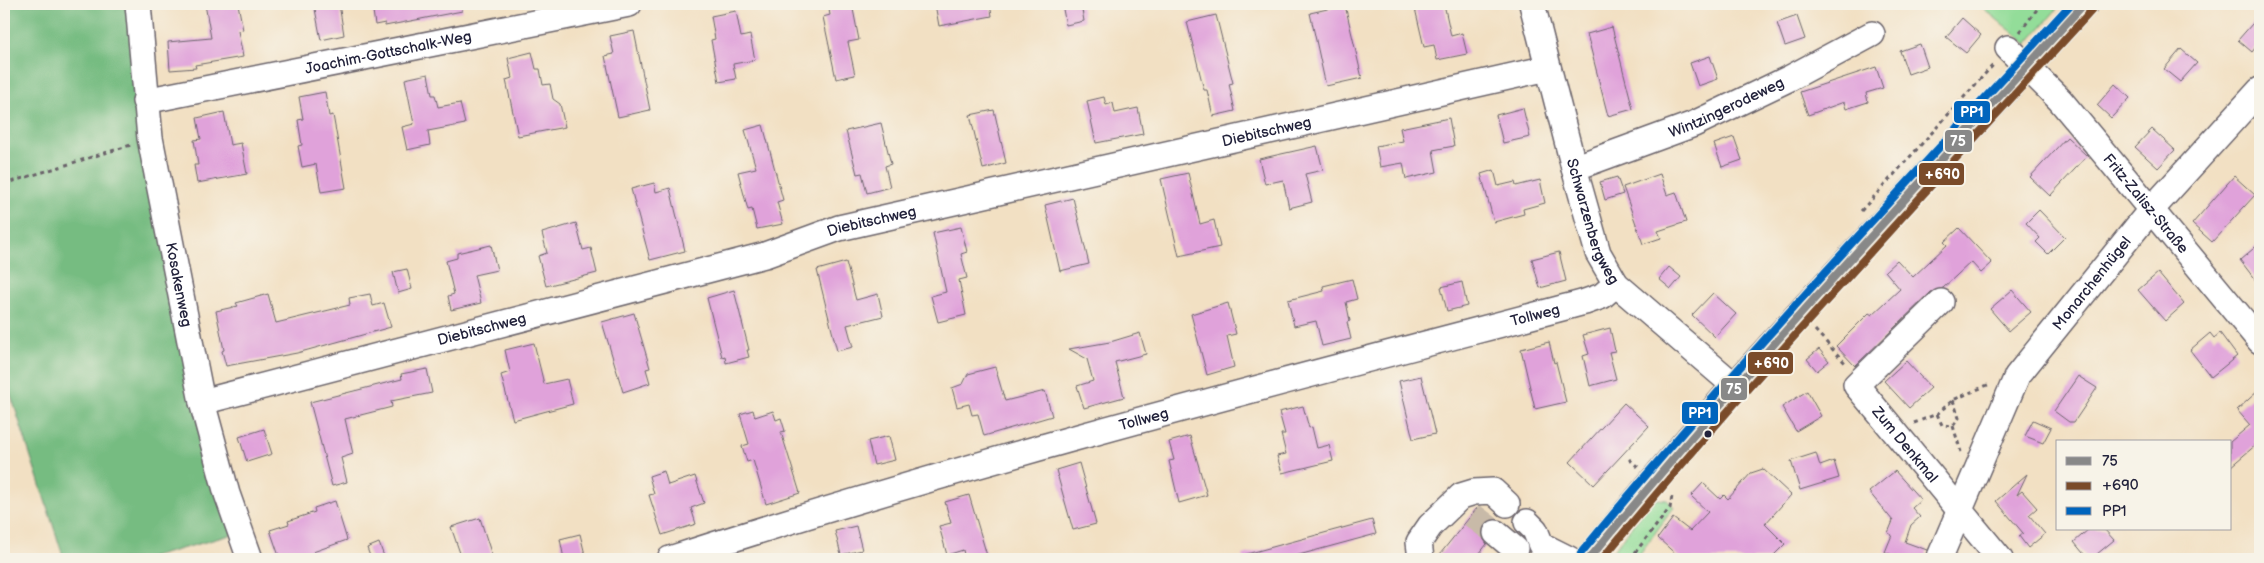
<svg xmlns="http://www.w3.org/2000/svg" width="2264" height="563" font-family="'Balsamiq Sans',sans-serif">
<rect width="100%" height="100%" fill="#f7f3e8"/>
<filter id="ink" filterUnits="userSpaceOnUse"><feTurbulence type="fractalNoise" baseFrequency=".02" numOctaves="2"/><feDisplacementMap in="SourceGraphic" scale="10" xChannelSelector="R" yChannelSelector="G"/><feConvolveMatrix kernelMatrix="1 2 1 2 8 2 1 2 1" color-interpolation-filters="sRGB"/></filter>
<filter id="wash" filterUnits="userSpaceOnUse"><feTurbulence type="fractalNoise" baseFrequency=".0096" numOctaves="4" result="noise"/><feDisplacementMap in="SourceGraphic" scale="20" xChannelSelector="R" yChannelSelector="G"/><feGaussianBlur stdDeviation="1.12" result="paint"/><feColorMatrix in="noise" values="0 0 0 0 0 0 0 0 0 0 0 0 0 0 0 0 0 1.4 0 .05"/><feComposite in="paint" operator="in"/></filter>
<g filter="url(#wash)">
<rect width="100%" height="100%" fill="#f2e0c3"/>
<!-- green -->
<path fill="#93dd99" stroke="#5a806a" d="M1978,4H2061L2027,44Z
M1657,499L1667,500L1674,507L1636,559H1607L1647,506Z"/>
<!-- forest -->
<path fill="#76bc81" stroke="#4c6f5e" d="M4,4H133L237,533L146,559H64L4,374Z"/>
<g id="blocks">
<!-- building -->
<path fill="#e0a2da" d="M205,4H238L243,30L238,31L243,57L195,65L196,68L170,70L168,42L211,38Z
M314,4H339L344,35L321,40Z
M412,4H462V11L385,26V23L375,25L373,11Z
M828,4H852L859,40L848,42L855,75L836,79L823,17L830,15Z
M935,4H990L992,16L939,26Z
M1062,4H1081L1084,21L1066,25Z
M1414,4H1444L1451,36L1462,33L1467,54L1437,60L1434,45L1424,47Z
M1345,5L1362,78L1326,86L1310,13Z
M736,11L741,37L750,35L755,60L733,64L736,79L719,82L711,40L715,39L711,16Z
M1216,15L1233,83L1229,84L1235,111L1213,116L1207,90H1204L1187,22Z
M2260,15V42L2252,52L2238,40Z
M1797,16L1805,39L1785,46L1777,23Z
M1962,18L1981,35L1966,53L1946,37Z
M1612,27L1633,109L1608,116L1587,34Z
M634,31L650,110L618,117L605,56L614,54L610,36Z
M1920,44L1928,67L1908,74L1900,51Z
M2181,49L2197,63L2180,82L2164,69Z
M532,52L536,69H540L543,85L550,84L553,99L560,104L565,127L518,136L506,80L512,78L508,58Z
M1710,56L1718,79L1698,86L1690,63Z
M1876,67L1883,88L1866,93L1868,102L1846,109L1844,102L1808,115L1800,92Z
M428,74L432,95H435L438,107L460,103L465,124L428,131L430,145L407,150L402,127L414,124L405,79Z
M2115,84L2130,98L2111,118L2097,105Z
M325,92L329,116L333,115L346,188L321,192L316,164L302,167L298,146L302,145L298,120L303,119L299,97Z
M1104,97L1106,105L1113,103L1115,113L1138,108L1143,134L1096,143L1087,101Z
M1523,108L1530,137L1503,143L1496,115Z
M994,110L1006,163L983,169L970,115Z
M224,112L230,145L241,143L247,174L197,183L194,165H198L194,140L201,139L197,118Z
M1449,118L1454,146L1433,150L1437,172L1406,179L1403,163L1380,167L1376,146L1403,141L1400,128Z
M881,123L891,164L885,166L890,187L867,193L862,173L857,174L846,131Z
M763,125L783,200L777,202L783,224L757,229L752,209L748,210L738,172L756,168L745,130Z
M2152,129L2175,150L2158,168L2135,147Z
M1734,137L1742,160L1722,167L1714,144Z
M2067,137L2087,156L2050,196L2030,177Z
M1317,146L1323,170L1305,174L1312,202L1289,208L1283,180L1265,184L1259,159Z
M1494,170L1498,186L1515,182L1516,186L1540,180L1545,203L1523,209L1524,214L1494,222L1481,174Z
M1188,173L1200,224L1214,220L1220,247L1179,256L1161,179Z
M1660,174L1667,195L1676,192L1686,222L1658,231L1661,238L1643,244L1623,187Z
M2234,176L2255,195L2212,242L2192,224Z
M1617,177L1623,194L1605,200L1600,182Z
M654,183L656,192L670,188L685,251L650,260L631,189Z
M1073,198L1089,264L1060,271L1045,205Z
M2039,210L2065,237L2048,254L2036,242L2040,238L2026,223Z
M576,223L583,250L591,248L597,273L546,286L538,256L547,253L542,233Z
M961,227L967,252L961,254L967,278L959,280L966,315L938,322L931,296L946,292L933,233Z
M1959,228L1992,263L1981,273L1971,262L1943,288L1931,292L1855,366L1836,346L1869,313L1872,315L1900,289L1885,271L1897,260L1913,277L1947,245L1944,242Z
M2260,243V286L2240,260Z
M491,245L497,270L474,275L481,303L451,310L448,296L454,294L446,261L457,258V253Z
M1559,252L1566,281L1540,288L1532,259Z
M846,262L856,300L878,294L883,316L847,325L853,347L837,351L817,270Z
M1669,267L1681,277L1671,289L1659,279Z
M407,269L412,289L398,293L393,272Z
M2158,273L2184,304L2165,321L2138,290Z
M1352,279L1357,299L1346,302L1350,321L1347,322L1351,339L1322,346L1316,321L1294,326L1288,300L1324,291L1323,286Z
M1462,282L1467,306L1447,311L1441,287Z
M734,290L749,350H747L749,357L726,363L725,356L722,357L707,298Z
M2012,290L2031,312L2009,331L1990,309Z
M1713,293L1736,314L1715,337L1692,315Z
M268,294L276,323L350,305L349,298L370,294L373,306L384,303L391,327L297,353L226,366L222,351L224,350L216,311L238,306L236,303Z
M1228,303L1236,334L1227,336L1234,367L1207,375L1191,314Z
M634,313L650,368L646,369L650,383L623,392L602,322Z
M1610,328L1615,351L1609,352L1616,379L1590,386L1583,356L1589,354L1583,335Z
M1140,333L1146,354L1115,362L1124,397L1084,408L1077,386L1093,381L1087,359L1069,349L1110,342Z
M2210,333L2214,338L2220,333L2237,356L2211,377L2190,350Z
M1549,342L1554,363L1556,362L1566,402L1535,409L1521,349Z
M534,343L544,384L567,379L573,404L513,420L501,375L510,372L505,350Z
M1819,349L1829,361L1817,371L1807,359Z
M1906,361L1931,388L1909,408L1884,381Z
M995,367L1005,401L1045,391L1052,416L984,436L978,414L972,415L969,404L957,407L952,388L963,384L968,374Z
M427,369L432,393L391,401L392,407L345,419L353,454L341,458L347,482L332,486L310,402L402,379L401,374Z
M1421,376L1435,434L1413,439L1399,381Z
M2078,376L2097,388L2074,422H2069L2054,411Z
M2260,389V437L2254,441L2257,444L2230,467V442L2250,425L2237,410Z
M1807,391L1821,416L1796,431L1782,407Z
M1624,403L1649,426L1594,485L1570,462Z
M1303,406L1309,428L1312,427L1317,448L1329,445L1333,461L1282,473L1277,456L1286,454L1281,434H1285L1279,412Z
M753,410L755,417L773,411L776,420L781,418L785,431L781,432L800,493L766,504L753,460L747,462L742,446L749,444L740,414Z
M2033,420L2051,428L2043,443L2025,436Z
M264,429L272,454L247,462L239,437Z
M889,436L895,460L874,465L868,441Z
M1190,436L1207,495L1179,503L1169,461L1174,460L1169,442Z
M1816,453L1820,466L1834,461L1839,478L1800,490L1791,461Z
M1079,463L1096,524L1073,530L1056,470Z
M1763,469L1791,495L1765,524L1785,544L1770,559H1681L1658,538L1673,518L1690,531L1708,512L1691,496L1703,483L1720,499L1724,495L1728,499L1751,473Z
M664,471L668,485L695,476L704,503L691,508L696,524L662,535L649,495L654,494L649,476Z
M1895,471L1921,500L1912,508L1920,517L1911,525L1905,542L1927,550L1925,559H1889L1892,555L1885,552L1892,535L1888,533L1893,521L1869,492Z
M2027,474L2017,495L2022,491L2037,508L2029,515L2045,534L2028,548L2019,536L2023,533L1996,501Z
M969,495L988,559H965L963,550L947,555L939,526L951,523L945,502Z
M335,501L347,540L313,552L316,559H280L270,530L289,524L288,521L315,512L314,508Z
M1477,508L1491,519L1485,524L1482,531L1483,538L1487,544L1475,559H1436Z
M480,518L493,559H462L451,527Z
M1372,520L1376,534L1284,559H1244L1243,555Z
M856,526L862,550L841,555L835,531Z
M2089,529H2104L2114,540L2091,559H2088L2074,542Z
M580,534L586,559H564L560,539Z
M379,543L385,559H371L367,548Z"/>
</g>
</g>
<g filter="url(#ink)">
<use href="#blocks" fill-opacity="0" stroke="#6b646b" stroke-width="1"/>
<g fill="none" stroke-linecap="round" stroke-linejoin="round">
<!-- minor-tunnel -->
<path stroke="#c8baa8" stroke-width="25" stroke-dasharray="25 12" stroke-linecap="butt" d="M1472,515L1496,533"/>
<defs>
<g id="minor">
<path id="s1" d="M138,4L150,138L202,402L227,494L250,559"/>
<path id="s2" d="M1532,4L1574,168L1598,253L1616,284L1736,387"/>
<path id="s3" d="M2008,48L2060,100L2260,341"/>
<path id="s4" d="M145,101L629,4"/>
<path id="s5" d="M1574,168L1694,124L1790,78L1872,34"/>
<path id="s6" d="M1941,302L1856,385L2000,559"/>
<path id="s7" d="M202,402L765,255L839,228L1548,68"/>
<path d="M1527,522L1535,530L1541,545L1569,559"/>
<path d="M1496,533L1515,549"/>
<path id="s8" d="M670,559C971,461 1278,383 1585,302L1602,296L1616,284"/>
<path d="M1421,559L1419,542L1430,526L1461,496L1474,492L1493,491L1507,504"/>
<path id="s9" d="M1939,559L2017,376L2150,211L2260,90"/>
</g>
<path id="major" d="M1589,559C1744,366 1918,188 2084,4"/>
</defs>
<!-- minor casing -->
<use href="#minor" stroke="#6b646b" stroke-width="28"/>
<!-- major casing -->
<use href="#major" stroke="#6b646b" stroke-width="30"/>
<!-- path -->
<path stroke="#6b646b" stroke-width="3" stroke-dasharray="4 4" stroke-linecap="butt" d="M2020,32L2041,4
M4,184L131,145
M1861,211L1994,64
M1815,330L1847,365
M1953,400L1959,418L1953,426
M1937,414L1942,425L1953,426
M1914,423L1937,414L1953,400L1990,384
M1953,426L1961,452
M1629,459L1638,467
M1630,559L1670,508L1672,496"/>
<!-- minor -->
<use href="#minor" stroke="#fff" stroke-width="25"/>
<!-- major -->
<use href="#major" stroke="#febb71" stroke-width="28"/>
<defs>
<path id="bus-1" d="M1589,559C1747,367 1917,187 2084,4"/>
<path id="bus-2" d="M1602,559C1758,370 1926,192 2091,11"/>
<path id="bus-3" d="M1581,553C1737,363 1906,185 2071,4"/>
</defs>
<!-- bus-1 casing -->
<use href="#bus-1" stroke="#f7f3e8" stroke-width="11"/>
<!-- bus-2 casing -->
<use href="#bus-2" stroke="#f7f3e8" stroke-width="11"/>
<!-- bus-3 casing -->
<use href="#bus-3" stroke="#f7f3e8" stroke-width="11"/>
<!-- bus-1 -->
<use href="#bus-1" stroke="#888" stroke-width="8"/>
<!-- bus-2 -->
<use href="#bus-2" stroke="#7a4b2a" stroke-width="8"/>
<!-- bus-3 -->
<use href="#bus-3" stroke="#0065bd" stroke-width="8"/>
</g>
</g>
<!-- markers -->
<circle fill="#22223b" stroke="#f7f3e8" stroke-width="2" cx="1708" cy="434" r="4.5"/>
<g text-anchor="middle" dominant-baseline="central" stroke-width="4.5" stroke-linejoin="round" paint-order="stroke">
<!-- street labels -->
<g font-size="15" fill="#22223b" stroke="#f7f3e8">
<text stroke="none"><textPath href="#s4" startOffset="248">Joachim-Gottschalk-Weg</textPath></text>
<text stroke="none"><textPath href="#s5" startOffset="164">Wintzingerodeweg</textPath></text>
<text stroke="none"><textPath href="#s7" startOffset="1099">Diebitschweg</textPath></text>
<text stroke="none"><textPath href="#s3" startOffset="208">Fritz-Zalisz-Straße</textPath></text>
<text stroke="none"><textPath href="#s2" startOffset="226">Schwarzenbergweg</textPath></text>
<text stroke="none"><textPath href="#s7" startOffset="694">Diebitschweg</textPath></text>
<text stroke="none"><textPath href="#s9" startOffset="318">Monarchenhügel</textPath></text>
<text stroke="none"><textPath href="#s1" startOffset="284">Kosakenweg</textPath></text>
<text stroke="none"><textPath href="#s8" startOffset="899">Tollweg</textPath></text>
<text stroke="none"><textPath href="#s7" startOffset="289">Diebitschweg</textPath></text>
<text stroke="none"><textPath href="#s8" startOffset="494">Tollweg</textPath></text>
<text stroke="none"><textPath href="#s6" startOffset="196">Zum Denkmal</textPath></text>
</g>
</g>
<g stroke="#f7f3e8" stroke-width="2">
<rect x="1953" y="100" width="38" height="24" rx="5" fill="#0065bd"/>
<rect x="1944" y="129" width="29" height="24" rx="5" fill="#888"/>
<rect x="1918" y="162" width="47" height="24" rx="5" fill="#7a4b2a"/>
<rect x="1747" y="351" width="47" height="24" rx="5" fill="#7a4b2a"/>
<rect x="1720" y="377" width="28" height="24" rx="5" fill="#888"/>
<rect x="1681" y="401" width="38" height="24" rx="5" fill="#0065bd"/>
</g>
<g font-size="14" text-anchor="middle" font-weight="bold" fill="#fff">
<text x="1972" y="117">PP1</text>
<text x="1958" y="146">75</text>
<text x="1942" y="179">+690</text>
<text x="1771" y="368">+690</text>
<text x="1734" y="394">75</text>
<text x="1700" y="418">PP1</text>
</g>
<!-- margin -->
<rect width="2264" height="563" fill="none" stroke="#f7f3e8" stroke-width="20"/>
<!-- legend -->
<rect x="2056" y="440" width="175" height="90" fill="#f7f3e8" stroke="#a29fa3"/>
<rect x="2066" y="457" width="25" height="8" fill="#888888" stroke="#a29fa3"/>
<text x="2102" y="466" font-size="15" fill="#22223b">75</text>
<rect x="2066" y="482" width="25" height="8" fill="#7a4b2a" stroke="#a29fa3"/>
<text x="2102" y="490" font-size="15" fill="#22223b">+690</text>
<rect x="2066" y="507" width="25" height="8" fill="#0065bd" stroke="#a29fa3"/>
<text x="2102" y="516" font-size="15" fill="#22223b">PP1</text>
</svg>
